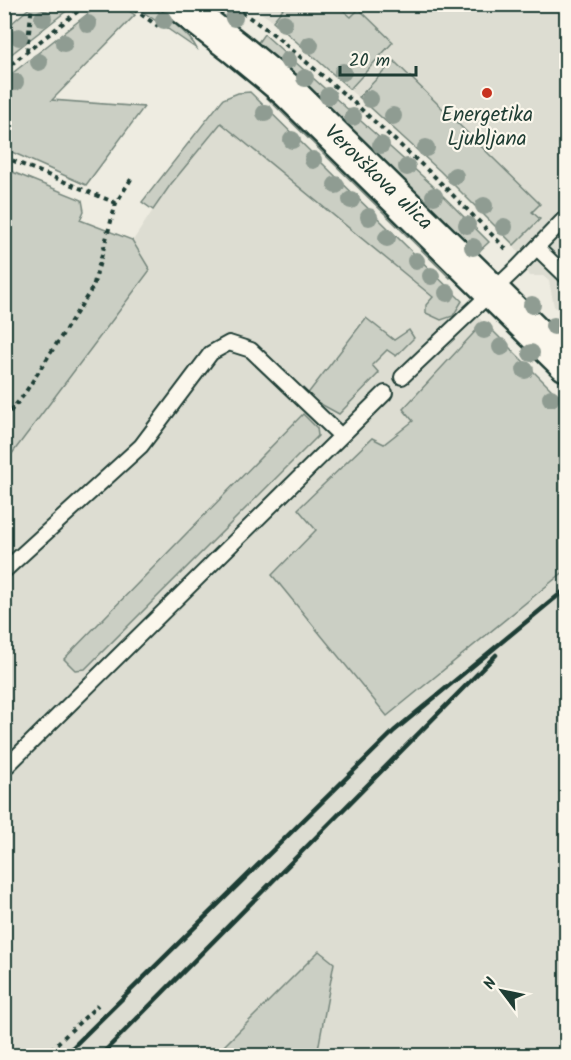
<svg xmlns="http://www.w3.org/2000/svg" width="571" height="1060" font-family="Kalam,sans-serif">
<rect width="100%" height="100%" fill="#eeece1"/>
<filter id="ink" filterUnits="userSpaceOnUse"><feTurbulence type="fractalNoise" baseFrequency=".0167" numOctaves="2"/><feDisplacementMap in="SourceGraphic" scale="12" xChannelSelector="R" yChannelSelector="G"/><feConvolveMatrix kernelMatrix="1 2 1 2 8 2 1 2 1" color-interpolation-filters="sRGB"/></filter>
<g filter="url(#ink)">
<!-- built -->
<path fill="#ddddd2" d="M249,5H566V318L554,306L549,281L543,276H530L514,245L440,171L273,21Z
M221,123L434,298L462,301L566,404V1055H5L4,437L153,210L171,184Z"/>
<!-- green -->
<path fill="#cbcfc4" stroke="#75867c" stroke-width="1.5" d="M34,4L74,5L5,59V29Z
M99,5H120L135,15L52,100L144,107L86,185L5,149V79Z
M133,5C138,5 143,4 147,5C162,12 191,35 197,49Z
M286,5H337L351,17L359,9L393,42L350,89L273,21Z
M264,34L431,184L489,242L475,255L291,74L257,44Z
M394,61L540,204L532,212L540,219L514,245L440,171L359,97Z
M250,92L462,301L453,316L441,320L426,313V305L433,297L221,123L171,184L153,210L142,202L223,99L238,93Z
M261,92L275,98L455,273L450,278Z
M5,169L82,200L84,211L80,220L132,240L150,270L5,463Z
M366,318L394,340L409,330L414,338L396,356L387,350L372,365L379,373L339,414L306,396Z
M484,322L566,404V570L387,716L272,575L316,530L298,509L372,438L384,444L413,421L403,409Z
M303,414L317,428L318,436L85,669L75,670L64,659Z
M319,951L334,963L317,1055H215Z"/>
<g fill="none" stroke-linecap="round" stroke-linejoin="round">
<defs>
<path id="service" d="M537,248L566,276
M402,377L518,267L566,217
M4,571L141,446L211,353L229,343L251,350L341,436
M4,769L385,393"/>
<path id="tertiary" d="M179,4L237,49L288,91L566,364"/>
</defs>
<!-- service casing -->
<use href="#service" stroke="#1f3d34" stroke-width="18"/>
<!-- tertiary casing -->
<use href="#tertiary" stroke="#1f3d34" stroke-width="38"/>
<!-- path -->
<path stroke="#1f3d34" stroke-width="4" stroke-dasharray="4.5 4.5" stroke-linecap="butt" d="M126,4L158,26
M234,7L272,33L350,99L435,177L508,251
M27,51L32,4
M4,70L87,4
M4,157L116,203
M4,419L23,396L93,287L116,203L133,176
M44,1056L98,1005"/>
<!-- service -->
<use href="#service" stroke="#fbf7ec" stroke-width="14"/>
<!-- tertiary -->
<use href="#tertiary" stroke="#fbf7ec" stroke-width="33"/>
<!-- rail -->
<path stroke="#1f3d34" stroke-width="4.5" d="M64,1056L394,731L566,589
M100,1056L496,655"/>
</g>
<!-- trees -->
<g fill="#8f9c92">
<circle cx="43" cy="18" r="9"/>
<circle cx="234" cy="18" r="9"/>
<circle cx="164" cy="20" r="9"/>
<circle cx="284" cy="23" r="9"/>
<circle cx="88" cy="24" r="9"/>
<circle cx="19" cy="37" r="9"/>
<circle cx="64" cy="43" r="9"/>
<circle cx="310" cy="45" r="9"/>
<circle cx="288" cy="60" r="9"/>
<circle cx="39" cy="62" r="9"/>
<circle cx="343" cy="72" r="9"/>
<circle cx="305" cy="78" r="9"/>
<circle cx="15" cy="82" r="9"/>
<circle cx="328" cy="96" r="9"/>
<circle cx="370" cy="99" r="9"/>
<circle cx="265" cy="113" r="9"/>
<circle cx="393" cy="116" r="9"/>
<circle cx="353" cy="117" r="9"/>
<circle cx="292" cy="140" r="9"/>
<circle cx="381" cy="145" r="9"/>
<circle cx="426" cy="148" r="9"/>
<circle cx="313" cy="160" r="9"/>
<circle cx="407" cy="167" r="9"/>
<circle cx="455" cy="176" r="9"/>
<circle cx="336" cy="185" r="9"/>
<circle cx="434" cy="196" r="9"/>
<circle cx="351" cy="200" r="9"/>
<circle cx="484" cy="206" r="9"/>
<circle cx="369" cy="217" r="9"/>
<circle cx="467" cy="225" r="9"/>
<circle cx="504" cy="227" r="9"/>
<circle cx="387" cy="238" r="9"/>
<circle cx="473" cy="247" r="9"/>
<circle cx="416" cy="261" r="9"/>
<circle cx="431" cy="276" r="9"/>
<circle cx="447" cy="293" r="9"/>
<circle cx="532" cy="305" r="9"/>
<circle cx="554" cy="326" r="9"/>
<circle cx="484" cy="330" r="9"/>
<circle cx="501" cy="347" r="9"/>
<circle cx="531" cy="353" r="9"/>
<circle cx="525" cy="370" r="9"/>
<circle cx="551" cy="398" r="9"/>
</g>
</g>
<!-- markers -->
<circle fill="#c8321e" stroke="#fbf7ec" stroke-width="2" cx="487" cy="93" r="6"/>
<g text-anchor="middle" dominant-baseline="central" stroke-width="4.5" stroke-linejoin="round" paint-order="stroke">
<!-- poi labels -->
<g font-size="21" fill="#1f3d34" stroke="#fbf7ec">
<text x="487" y="115">Energetika<tspan x="487" dy="24">Ljubljana</tspan></text>
</g>
<!-- street labels -->
<g font-size="21" fill="#1f3d34" stroke="#fbf7ec">
<text transform="translate(378 178) rotate(44)">Verovškova ulica</text>
</g>
</g>
<!-- margin -->
<rect width="571" height="1060" fill="none" stroke="#fbf7ec" stroke-width="24"/>
<rect x="12" y="12" width="547" height="1036" fill="none" stroke="#1f3d34" stroke-width="2" filter="url(#ink)"/>
<!-- north arrow -->
<g transform="translate(502 991) rotate(302)" stroke="#fbf7ec" stroke-width="4.5" paint-order="stroke">
<path d="M0-4.5L10 22L0 15L-10 22Z" fill="#1f3d34"/>
<text y="-9" font-size="16" font-weight="bold" text-anchor="middle" fill="#1f3d34">N</text>
</g>
<!-- scale -->
<path d="M340 66v9h76v-9" fill="none" stroke="#1f3d34" stroke-width="3"/>
<text x="349" y="66" font-size="18" fill="#1f3d34" stroke="#fbf7ec" stroke-width="4.5" paint-order="stroke">20 m</text>
</svg>
